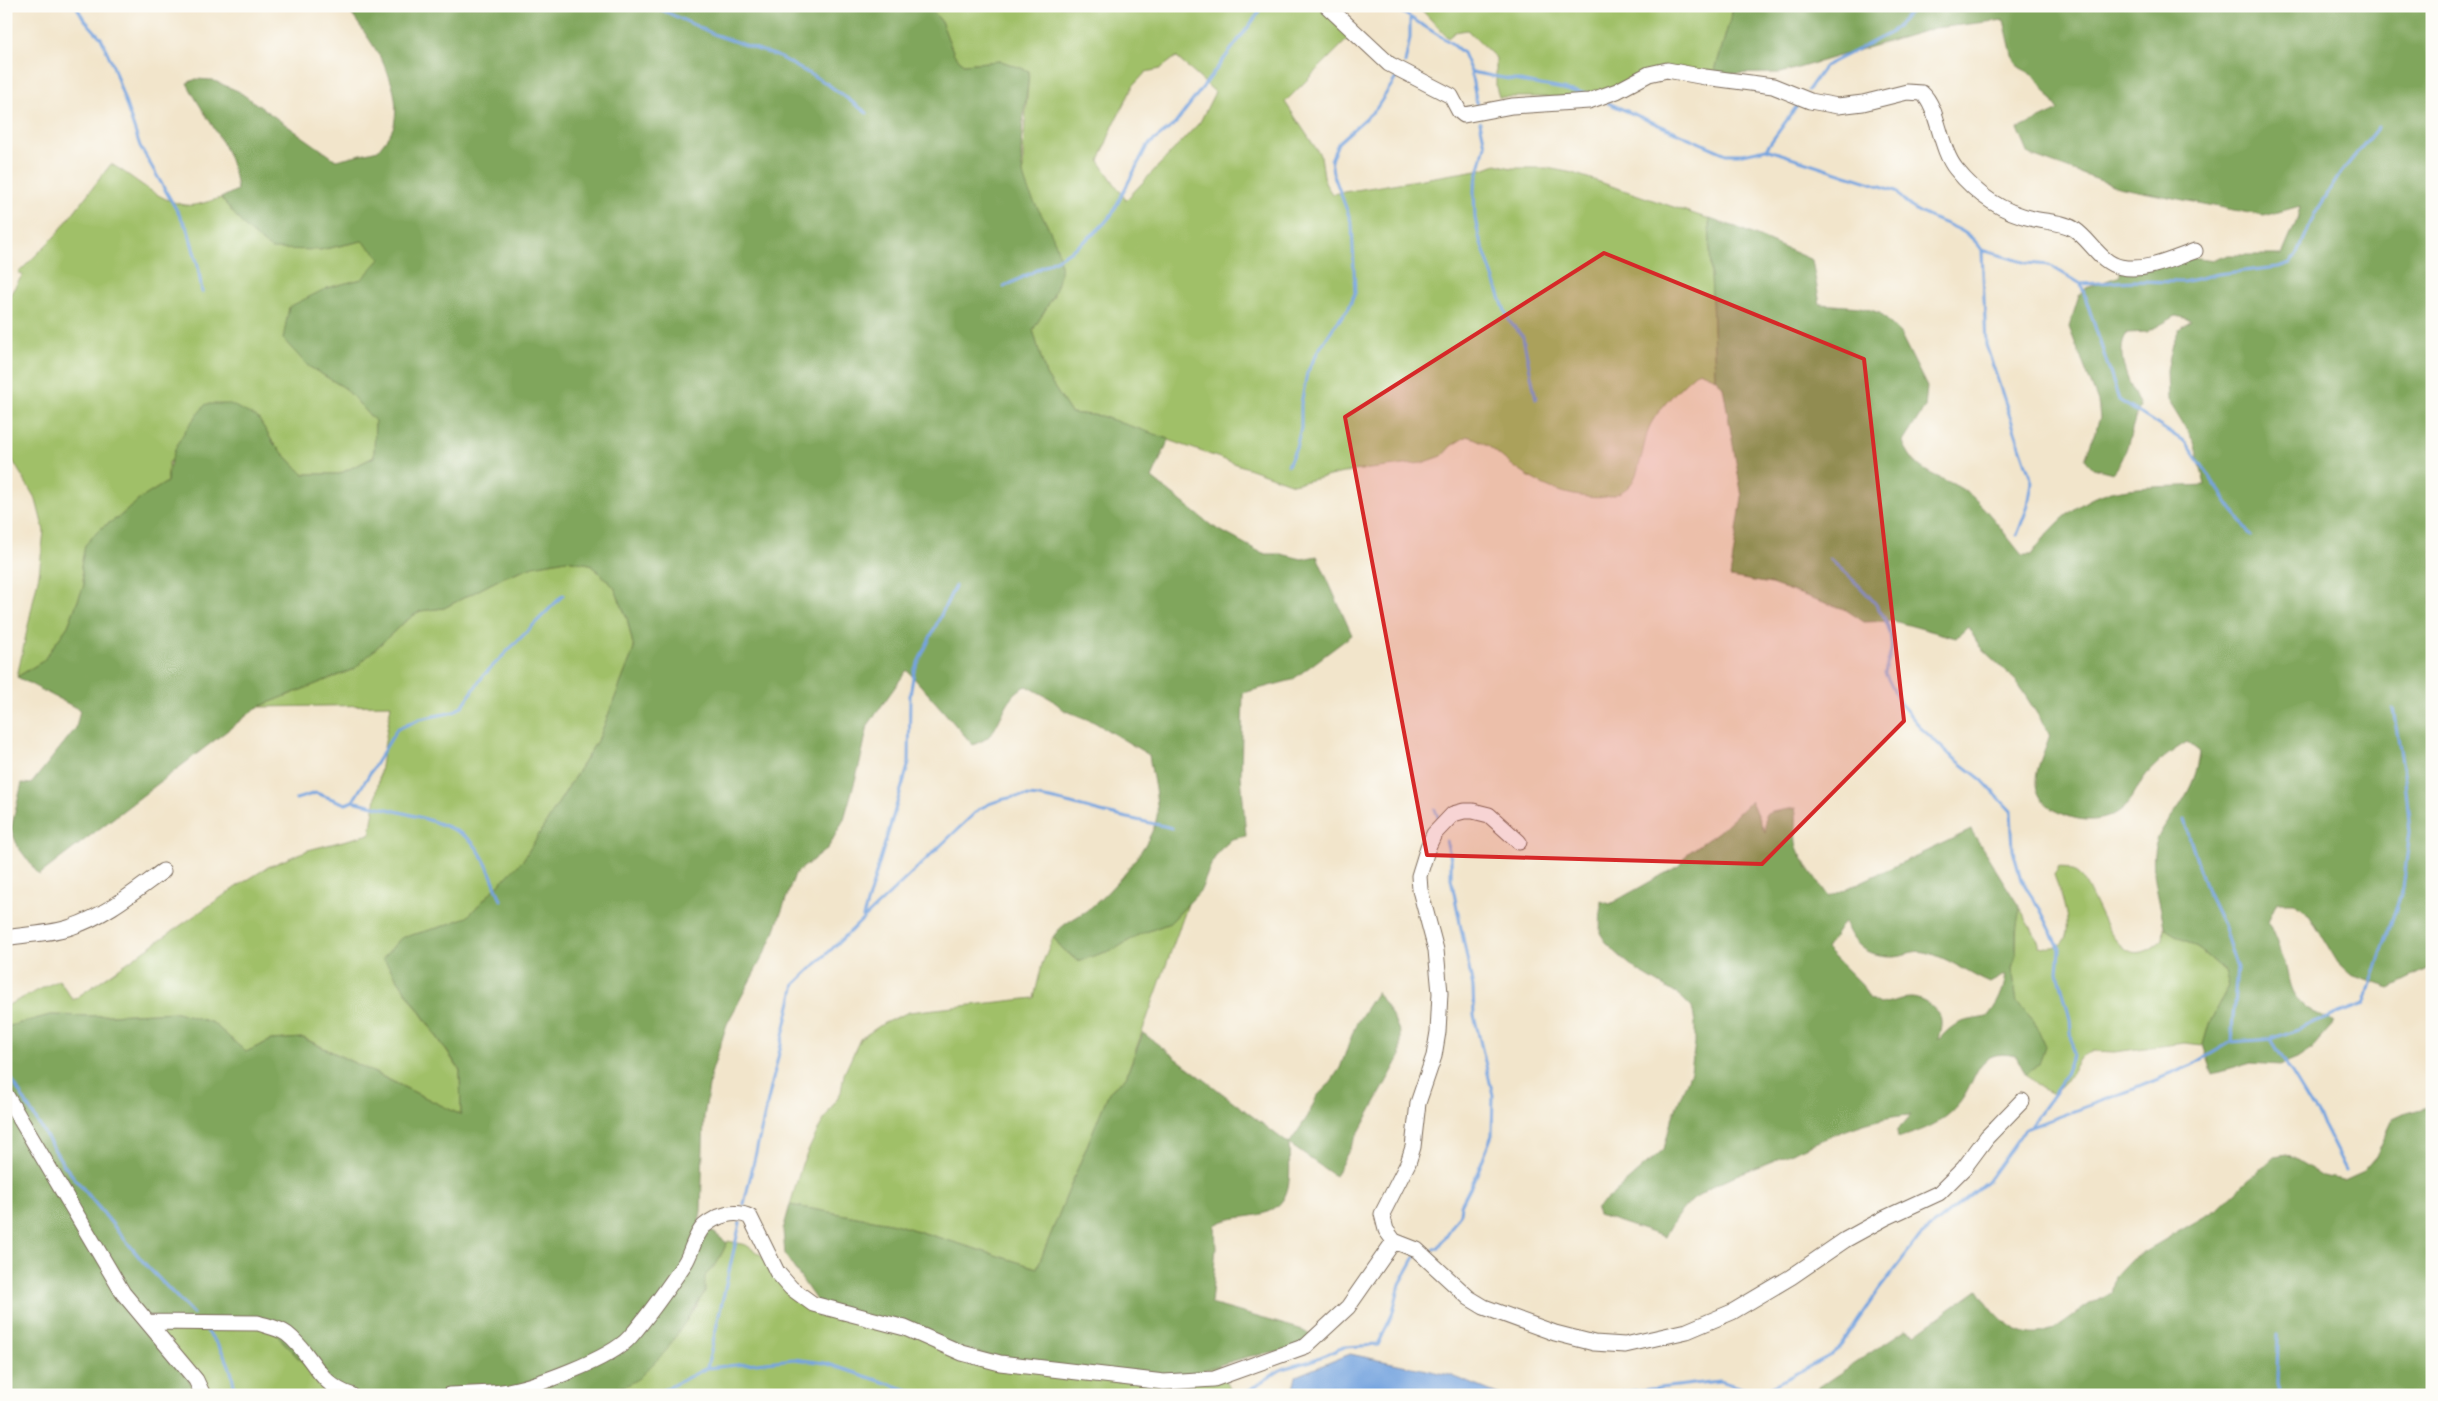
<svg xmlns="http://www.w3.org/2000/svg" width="2438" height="1401" font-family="Sriracha,sans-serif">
<rect width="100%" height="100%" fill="#fdfcf7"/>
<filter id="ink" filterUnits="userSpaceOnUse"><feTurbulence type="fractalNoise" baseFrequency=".02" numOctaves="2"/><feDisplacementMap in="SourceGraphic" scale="10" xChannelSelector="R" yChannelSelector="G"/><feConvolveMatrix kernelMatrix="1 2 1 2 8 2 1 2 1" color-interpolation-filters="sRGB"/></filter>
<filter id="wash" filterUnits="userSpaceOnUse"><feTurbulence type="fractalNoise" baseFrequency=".0096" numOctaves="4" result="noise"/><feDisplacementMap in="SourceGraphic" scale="20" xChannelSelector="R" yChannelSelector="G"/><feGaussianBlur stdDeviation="1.12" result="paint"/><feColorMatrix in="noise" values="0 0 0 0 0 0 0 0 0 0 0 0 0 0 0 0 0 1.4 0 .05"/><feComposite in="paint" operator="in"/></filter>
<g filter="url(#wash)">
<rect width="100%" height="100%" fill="#f2e5cb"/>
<!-- green -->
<path fill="#a0c068" stroke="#6e7543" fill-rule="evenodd" d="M929,6H1325L1354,33L1285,102L1321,156L1325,183L1332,194L1483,169L1496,164L1511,168H1547L1573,173L1709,219L1715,378L1699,371C1685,381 1655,412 1649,428C1643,443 1640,479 1627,488C1615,497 1601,499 1587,497C1557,494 1532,481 1508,462C1494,451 1484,440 1467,436L1451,446L1442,456L1422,463L1352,471L1293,484L1101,416L1071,413L1046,375L1033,330L1054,295L1041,215L1030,196L1023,176V148L1029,71L1001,61L963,64L954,54L941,21ZM1176,57L1215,92L1200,122L1126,200L1099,161L1113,126L1133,86L1146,72L1160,69Z
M1418,6H1734L1714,74L1673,68L1599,97H1499L1496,87V58L1467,30L1455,32L1448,38Z
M111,164C135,177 157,201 186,205C196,207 211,200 221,198L245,227L320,250L362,241L382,258L362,279L327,288L308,366L345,388L375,421L374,457L339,474H303L274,444L258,418L169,462L167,482L140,499L119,517L101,528L81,566L84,585L68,626L43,661L17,677L39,574L44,531L36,500L6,449V301L23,274L18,273L56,235Z
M566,560L590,564L614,587L627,618L634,649L600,736L523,860L467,917L441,927L401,938L383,958L460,1071L461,1115L304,1038L271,1040L246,1052L213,1023L177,1012L90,1016L50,1015L6,1027V1006L59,980L73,1000L236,887L268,867L308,850L370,834L391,705L258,707L354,669L403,623L420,611L444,608L504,577L533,566Z
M2059,865C2067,868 2076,871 2082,878C2101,905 2117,984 2163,939L2164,928L2200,950L2217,965L2225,972L2229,985L2209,1024L2203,1045L2184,1043L2114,1052L2094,1051L2080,1058L2063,1085L2054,1094L2041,1088L2026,1075L2039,1064L2034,1021L2017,1003L2012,968L2016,955L2017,914L2020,908L2039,942V946C2086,957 2062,897 2054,875Z
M1188,904L1126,1077L1109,1092L1037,1268L895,1224L790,1205L802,1164L819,1128L841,1092L844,1074L860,1039L884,1023L909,1012L1034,998L1042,964L1053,937L1062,948L1077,961L1115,949L1138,935L1170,923Z
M728,1241L746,1245L761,1255L802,1299L1191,1373L1219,1365L1223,1377L1234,1395H763L750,1393L745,1395H600L606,1391L626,1386L675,1335L697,1306L705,1276L717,1263Z
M267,1324L315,1376L326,1386L329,1395H193L190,1382L151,1332Z"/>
<!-- forest -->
<path fill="#80a65c" stroke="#5e683d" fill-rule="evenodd" d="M346,6H929L941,21L954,54L963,64L1001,61L1029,71C1027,102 1016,148 1024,178C1028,193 1036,205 1044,219C1072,270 1061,284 1033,330L1046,375L1071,413L1101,416L1169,439L1152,478L1212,526L1258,551L1266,554H1281L1302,559L1317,556L1352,635L1292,680L1243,693L1241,775L1246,836L1232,839L1220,850L1212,862L1201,890L1170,923L1138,935L1115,949L1078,961L1062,948L1053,937C1063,921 1081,917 1095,904C1115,887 1153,843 1157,816C1159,803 1151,770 1149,755L1094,722L1064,710L1051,699L1027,686C1004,694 1003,724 987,738C983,741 977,743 973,745L907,670L868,725L860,763L844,819L828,848L795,874L771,941L727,1024L711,1074L704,1117L701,1211L698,1229L712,1231L727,1243L717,1263L705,1276V1292L666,1351L639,1378L626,1386L606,1390L600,1395H329L326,1386L315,1376L267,1324L151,1332L190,1382L193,1395H6V1027L50,1015L90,1016L177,1012L213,1023L246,1052L271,1040L303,1038L461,1115L460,1070L383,958L401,938L441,927L467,917L523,860L600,736L634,649L627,618L614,587L590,564L566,560L533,566L504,577L444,608L420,611L403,623L354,669L258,707L39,875L18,847L11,829L22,783L31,784L76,728L80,710L17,677L43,661L68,626L84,585L81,566L85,545L101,528L119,517L140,499L167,482C171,448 184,430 206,404H230L258,418L274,444L303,474H339L374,457L375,421L345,388L308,366L283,339L289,307L327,288L362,279L381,258L362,241L320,250L271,249L245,227L221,198L237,190C233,147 206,120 187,83L196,79L212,80L238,91L336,160L378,150C383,143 392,133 394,125C404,80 369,40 346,6Z
M1734,6H2432V967L2389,988L2351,975L2338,963L2309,915L2294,902H2277L2268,921C2273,933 2278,945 2283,957C2291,979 2285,991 2307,1008C2315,1014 2326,1017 2335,1022L2312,1048L2297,1058L2280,1065L2251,1063L2213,1074L2203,1045L2209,1024L2229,985L2225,972L2217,965L2200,950L2164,928C2161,901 2147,867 2157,840C2162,827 2172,817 2180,805C2191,788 2198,772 2200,752L2187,742C2172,751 2157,762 2146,775C2140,782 2137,791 2132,798C2114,825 2080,825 2055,810C2021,790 2041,764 2050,734L2016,681L1980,647L1968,627L1956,638L1894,621L1864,622L1846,610L1771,584L1730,577L1742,497L1723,387L1715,378L1709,219L1736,227L1812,260L1820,304L1861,307L1880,313L1900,333L1927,387L1925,407L1903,442C1919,481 1946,473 1974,498C1992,515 2006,536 2022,555H2031C2046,533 2070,508 2095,497C2122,485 2175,487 2205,485L2194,442L2168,400L2167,370L2173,344L2179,329L2191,320L2176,316L2147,332L2127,333C2113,356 2131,385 2140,407C2129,429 2130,454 2113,473L2093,468L2085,459L2100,418L2098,402L2069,327L2079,296L2086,288L2120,276V261L2191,257L2214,260L2228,255H2282L2297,220L2300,206L2264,216L2118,187L2029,155L2018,129L2059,110L2035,77L2019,67L2012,55L2004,20L1935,28L1781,73L1714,74Z
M1751,801L1765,833V815L1771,812L1795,808C1799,823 1793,833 1797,847C1802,861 1820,884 1829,897L1971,830L2020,908L2016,930V955L2012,968L2017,1002L2034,1021L2045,1046L2039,1064L2026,1075L2016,1056C1974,1046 1978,1082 1958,1105C1942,1124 1921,1131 1898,1138L1897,1131L1911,1115C1864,1117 1813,1145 1770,1162C1745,1172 1720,1179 1698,1196C1683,1207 1673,1220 1665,1237L1598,1215L1596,1209L1664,1149L1671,1121L1691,1071L1695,1043V1022L1692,1008L1680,996L1638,971L1622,958L1608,945L1600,933L1601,901L1610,904L1680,865L1688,853L1718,832ZM1844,921C1853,943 1864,955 1889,956C1908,957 1912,946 1935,955C1954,962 1971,975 1990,983L2006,974C2004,991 1998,1004 1987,1017C1960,1022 1957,1020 1938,1040C1939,1033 1943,1024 1940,1016C1935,1007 1921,998 1911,998C1900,998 1890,1003 1879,1004L1869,998L1862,985L1826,949Z
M1377,992L1393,1017L1400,1033V1057L1335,1176L1289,1144C1290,1179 1295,1210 1252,1216C1238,1218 1227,1218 1215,1225L1216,1248L1211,1304L1300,1329L1317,1339L1288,1351L1251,1356L1191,1373L1164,1377L1033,1368L820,1306L785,1255L783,1230L790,1205L895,1224L1037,1268L1109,1092L1126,1077L1143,1033L1289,1144L1308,1116L1317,1096L1330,1083L1340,1068L1356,1024Z
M2432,1106V1395H1817L1819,1387L1906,1329L1915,1334L1978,1289C1994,1315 2022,1348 2055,1328C2074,1316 2090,1301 2111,1293L2115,1276L2130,1260L2219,1208L2274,1156L2287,1154L2323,1176L2343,1180L2363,1171L2376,1156L2393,1119L2406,1113Z"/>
<!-- water -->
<path fill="#76a4df" stroke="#58677e" d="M1350,1354L1450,1375L1500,1395H1292L1296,1376Z"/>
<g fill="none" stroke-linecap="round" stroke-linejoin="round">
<!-- stream -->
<path stroke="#76a4df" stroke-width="3" d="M76,6L84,19L101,38L112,63L140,146L188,230L198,266L202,292
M653,6L716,35L777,56L826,83L867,113
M1392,6L1451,43L1463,53L1471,72L1477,105
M1405,63L1410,38V19
M1471,72L1589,94
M1808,90L1825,66L1890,33L1907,16L1914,6
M1608,103L1726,154H1743L1766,149L1896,191C1921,227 1961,217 1982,250L1986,345L2032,482L2028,506L2017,535
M1480,122L1485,145L1474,189L1475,218L1479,237L1505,311L1510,322L1523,337L1536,399
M1766,149L1797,106
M1982,250L2027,263L2049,265L2081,284L2133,281L2183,282L2218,274L2278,267L2290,263L2297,255L2315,214L2340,174L2378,127
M2081,284L2119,400L2185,442L2251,536
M1004,287C1042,266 1085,250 1112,214L1147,146L1175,124L1249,26L1258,14L1260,6
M1288,465L1296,448L1301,428V404L1307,373L1318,351L1333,328L1348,309L1355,293L1352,224L1333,173L1331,160L1338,143L1376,109L1396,78
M1830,559C1855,583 1895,611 1891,650C1890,658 1886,665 1885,673L1900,703L1922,729L1950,755L1982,780L2011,811L2013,850L2021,880L2040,909L2060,949L2058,972L2070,1019L2073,1055L2060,1085L2031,1125
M296,799L316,793L346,804L353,801L397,729L420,719L454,712L463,705L483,676L563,595
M353,801C384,809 451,820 472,842C486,858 493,880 501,900
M1435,810L1440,821
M2184,820L2207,892L2222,923L2237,968L2231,1042
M863,917L909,763L910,696L914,671L955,586
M2271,1039L2324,1126L2346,1170
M6,1070L63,1164L145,1264L193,1314
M744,1204L795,984L979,809C1021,785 1054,800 1097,811C1122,817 1147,822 1172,828
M1434,1249L1439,1247L1460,1214L1461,1205L1477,1174L1492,1135L1493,1095L1474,1015L1473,988L1451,878V858L1446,841
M207,1331C225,1353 233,1366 235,1395
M2278,1336L2277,1384L2280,1395
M707,1368L740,1223
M653,1395L707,1368L794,1359L825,1363L923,1395
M1242,1395L1282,1369L1311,1361L1344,1347L1378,1345L1392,1315L1400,1284L1416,1255
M1599,1395L1720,1381L1747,1390L1768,1388L1831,1355L1840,1347L1878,1291L1920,1236L1987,1182L2025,1129L2134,1089L2192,1065L2231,1042L2271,1039L2364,1004L2403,888L2410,832L2405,779L2393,709"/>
</g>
</g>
<g filter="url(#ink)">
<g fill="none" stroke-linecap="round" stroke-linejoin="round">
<defs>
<path id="minor" d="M1327,6L1389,64L1451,96L1459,111L1464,115L1512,106L1589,101L1617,91L1649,74L1667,70L1705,77L1773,86L1810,101L1838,106L1863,103L1907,92L1922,93C1939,108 1939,148 1956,169C1977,195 2001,212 2034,219C2047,222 2063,222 2074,229C2091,240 2100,263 2121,267C2146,272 2172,259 2195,251
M1519,842L1489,815L1473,811H1464L1453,814L1434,834L1428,847L1419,876L1420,890L1436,950L1440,993L1438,1032L1434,1056L1418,1103L1413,1147L1408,1163L1382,1214L1386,1230L1394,1241L1417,1250L1469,1298L1484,1307L1555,1333L1594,1343L1625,1345L1687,1331L1732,1312L1791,1277L1845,1240L1885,1218L1939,1193L1964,1168L1987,1137L2022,1101
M6,938C27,934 51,934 71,927C105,916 134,892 163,871
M6,1095L123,1293L196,1380L203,1395
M148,1322L258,1323C267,1326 279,1328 287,1334C313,1354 317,1384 351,1395
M449,1395C467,1394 485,1394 502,1392C532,1388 611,1359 630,1337C650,1314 668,1288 685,1263C692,1252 694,1236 704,1226C716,1216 735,1209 750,1217L777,1272L791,1288L813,1304L905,1328L962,1353L1000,1363L1164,1382L1214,1379L1306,1346L1348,1307L1394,1241"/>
</defs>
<!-- minor casing -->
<use href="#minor" stroke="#7b6b5b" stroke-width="17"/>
<!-- minor -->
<use href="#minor" stroke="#fff" stroke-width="15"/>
</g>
</g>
<!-- marked area -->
<path fill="#d62828" fill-opacity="0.2" stroke="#d62828" stroke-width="4" stroke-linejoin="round" d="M1604,253L1864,359L1904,721L1762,864L1427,855L1345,417Z"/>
<!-- margin -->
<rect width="2438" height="1401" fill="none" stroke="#fdfcf7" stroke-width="25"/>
</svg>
